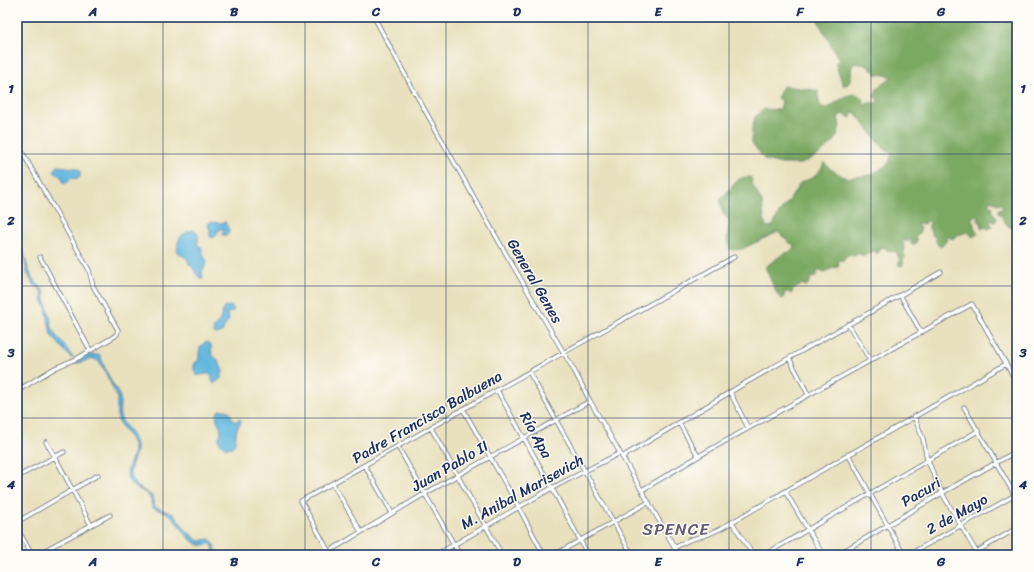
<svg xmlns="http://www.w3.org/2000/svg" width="1034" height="572" font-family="Sriracha,sans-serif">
<rect width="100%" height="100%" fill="#fdfcf7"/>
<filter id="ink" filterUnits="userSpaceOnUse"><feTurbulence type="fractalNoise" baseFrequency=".025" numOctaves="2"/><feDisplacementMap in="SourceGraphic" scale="8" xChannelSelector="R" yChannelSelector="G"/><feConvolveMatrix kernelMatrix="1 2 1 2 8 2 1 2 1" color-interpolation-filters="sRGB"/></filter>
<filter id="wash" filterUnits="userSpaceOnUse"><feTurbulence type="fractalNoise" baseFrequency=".012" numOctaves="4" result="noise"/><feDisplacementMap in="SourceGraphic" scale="16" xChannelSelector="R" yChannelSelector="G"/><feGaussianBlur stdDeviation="0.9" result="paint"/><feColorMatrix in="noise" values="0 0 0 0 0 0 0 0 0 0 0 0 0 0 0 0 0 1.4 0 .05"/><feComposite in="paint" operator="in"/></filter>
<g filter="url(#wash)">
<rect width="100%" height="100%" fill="#e9e1be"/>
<!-- forest -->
<path fill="#7ca962" stroke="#4c6c60" d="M816,17H1017V231L1008,226L1002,218L1003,215L999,214L998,211L999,209L1003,208V205L995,203V201H992L989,200V205L993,207L992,211L997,218L996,221L994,222L991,220L990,222L992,226L991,228L988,229L986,227L983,228H981L982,225L981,224V222L978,221L979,216L973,217L972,221L974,223V227L978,234L972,237L969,232C965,232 955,236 952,239L947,235L946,236L947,240L941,247C937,245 936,241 935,237L932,235C931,231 927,227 930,223L927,220L926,221V223L923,224L918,223L917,225L920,228V232L915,237L917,240L914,245L911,244V240H908L907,242L902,239L905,251L903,253L905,255V257L903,260V265L900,266L898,264L900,260L898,256L897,252C892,251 889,253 886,248L883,247L879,249L878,253H876L874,250H873L871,252L864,256L857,253V255L853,256L849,255L844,260H840L838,262L839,265L838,267L833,268L824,272L819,269L816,277L814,278L811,276C811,281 809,284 806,286L802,284C799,288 793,287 792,293L790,294L788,291L784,294V298L781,299L777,294L765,267L783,254L789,252L794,248L793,244L790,243L778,232L742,249L731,250L727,243L729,220L723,214L720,200L738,180L742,178L751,177L752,184L762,202L764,218L766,227L773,226L779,213L789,201L800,183L814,177L822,168L824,162L830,169L846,178L872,175L889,163L892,153L890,151H889C885,150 882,147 880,144L879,143L855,112L851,113V118L848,117L842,114L838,117L840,126L835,141L818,155L801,164H782L765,160L752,143V130L755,117L764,109L780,110L782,101L777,98L783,86C795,88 807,88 818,91V96L820,106L827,109C834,104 849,91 858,95C862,96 863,101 865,105L869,103H876L878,101L877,98L874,97C877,85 881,84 892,78C887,74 881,75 876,74C870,66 863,62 853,64C849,71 854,78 847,85H843L835,63L839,60L837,56Z"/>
<!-- water -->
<path fill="#62b7de" stroke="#3e739e" d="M58,166L74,168H77L80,171V177L77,179C72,178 70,178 67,183H63C62,175 60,177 54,172L55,169Z
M211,222L220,223L225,222L226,223V225L227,226L229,229V233L227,235H222L224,230L223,228L219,230L215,237H210V231L208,224Z
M194,230C199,234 199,238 197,244L202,248C202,254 204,257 207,261L204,269L202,270L203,278H201C195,275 194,267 189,264C188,257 184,257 178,253C175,240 182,232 194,230Z
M17,242L23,251L28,268L32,278L44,291L45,300L50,316L52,328L57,337L64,344L73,358L72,359L51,335L46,308L43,301L42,292L38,287L33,284L27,272L24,256L20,248L17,245Z
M230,306L232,307L234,309L232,312H229L227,314L229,320L224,327L222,332L217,334L214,333L213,331L214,328L220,320L224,307Z
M207,342L211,345L212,355L218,360L223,371L221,378L214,384C211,381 213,377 210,374C206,373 201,376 196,375C194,372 193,366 195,363L199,360C199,353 198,344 207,342Z
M92,355H100C103,364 107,373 111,381C114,386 118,392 120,397C121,404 118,412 121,419C125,427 135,435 136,445C137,456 129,466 130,475C131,484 145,491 152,496L154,505L155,507L174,514L185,529L198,541C203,541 206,539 210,539C216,545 215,550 219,555H215L213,546L212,544C207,543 203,546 199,545C187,541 179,522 170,515C166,511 158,511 153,508C150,504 152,500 149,496C143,489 133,490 128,479C125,470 133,459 134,450C134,439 122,430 118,420C116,414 117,406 117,399C116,394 102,364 98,361C91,355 83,364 75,363L86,356Z
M219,410C232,410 228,411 234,421L235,422L240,419C240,420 241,422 241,423C240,423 238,428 237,428C235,435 237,442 232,447L226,448C223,446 221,445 219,441C218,437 220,436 221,432C222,424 212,419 219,410Z"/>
</g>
<g filter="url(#ink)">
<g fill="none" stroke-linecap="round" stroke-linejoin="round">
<defs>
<path id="street" d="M374,17L409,82L502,247L575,372L590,401L679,555
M40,257L90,350
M900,295L921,332
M848,324L870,360
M789,358L808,394
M529,372L632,555
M497,390L552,488L588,555
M17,391L55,368L78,358L115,336L117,334L118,330L93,286L89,270L21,150
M730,392L748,428
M964,407L1017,499
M463,409L518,506L544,555
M914,416L923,439L927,459L942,493L978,555
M679,423L698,456
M431,428L502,555
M46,442L55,457L91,525
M398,447L460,555
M848,454L904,555
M622,457L747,382L941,272
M365,466L392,513
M17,477L64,452
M333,484L361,532
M642,490L704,453L972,304L1017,383
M785,491L823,555
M17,522L98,475
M732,522L753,555
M17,528L32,555
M674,548L689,540L709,534L720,529L1006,364
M329,552L301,501L497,390L734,257
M36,555L110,515
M323,555L426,493L590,401
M436,555L552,488L620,453
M554,555L649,502
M764,555L978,431
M837,555L942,493L1017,451
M908,555L1017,494
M971,555L1017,528"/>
</defs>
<!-- street casing -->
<use href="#street" stroke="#636d80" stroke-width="5"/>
<!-- street -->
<use href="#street" stroke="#fff" stroke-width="3.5"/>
</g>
</g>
<!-- grid -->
<path fill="none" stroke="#1b2f5e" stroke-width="1" stroke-opacity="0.55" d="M163,17V555M305,17V555M446,17V555M588,17V555M729,17V555M871,17V555M17,154H1017M17,286H1017M17,418H1017"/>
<g text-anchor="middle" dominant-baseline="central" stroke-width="3" stroke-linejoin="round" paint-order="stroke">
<!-- street labels -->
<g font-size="15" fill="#1b2f5e" stroke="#fdfcf7">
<text transform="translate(535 281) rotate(60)">General Genes</text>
<text transform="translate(427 417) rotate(-30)">Padre Francisco Balbuena</text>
<text transform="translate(536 435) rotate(61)">Río Apa</text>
<text transform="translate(450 466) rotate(-30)">Juan Pablo II</text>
<text transform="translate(522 492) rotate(-29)">M. Anibal Marisevich</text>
<text transform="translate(921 492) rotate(-30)">Pacuri</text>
<text transform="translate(957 514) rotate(-29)">2 de Mayo</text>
</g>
<!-- quarter labels -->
<g font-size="17" letter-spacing="1" fill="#645c75" stroke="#fdfcf7">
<text x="676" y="529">SPENCE</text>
</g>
</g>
<!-- margin -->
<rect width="1034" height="572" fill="none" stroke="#fdfcf7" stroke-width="44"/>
<rect x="22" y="22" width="990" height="528" fill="none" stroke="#1b2f5e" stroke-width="1.5"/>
<g font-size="13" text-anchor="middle" font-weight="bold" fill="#1b2f5e">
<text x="93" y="16">A</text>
<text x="234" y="16">B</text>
<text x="376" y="16">C</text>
<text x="517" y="16">D</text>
<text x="658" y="16">E</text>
<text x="800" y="16">F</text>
<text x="941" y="16">G</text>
<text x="11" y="93">1</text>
<text x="1023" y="93">1</text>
<text x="11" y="225">2</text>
<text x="1023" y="225">2</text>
<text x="11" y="357">3</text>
<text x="1023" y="357">3</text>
<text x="11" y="489">4</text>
<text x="1023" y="489">4</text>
<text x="93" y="566">A</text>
<text x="234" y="566">B</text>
<text x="376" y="566">C</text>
<text x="517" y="566">D</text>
<text x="658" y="566">E</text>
<text x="800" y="566">F</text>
<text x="941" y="566">G</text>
</g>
</svg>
